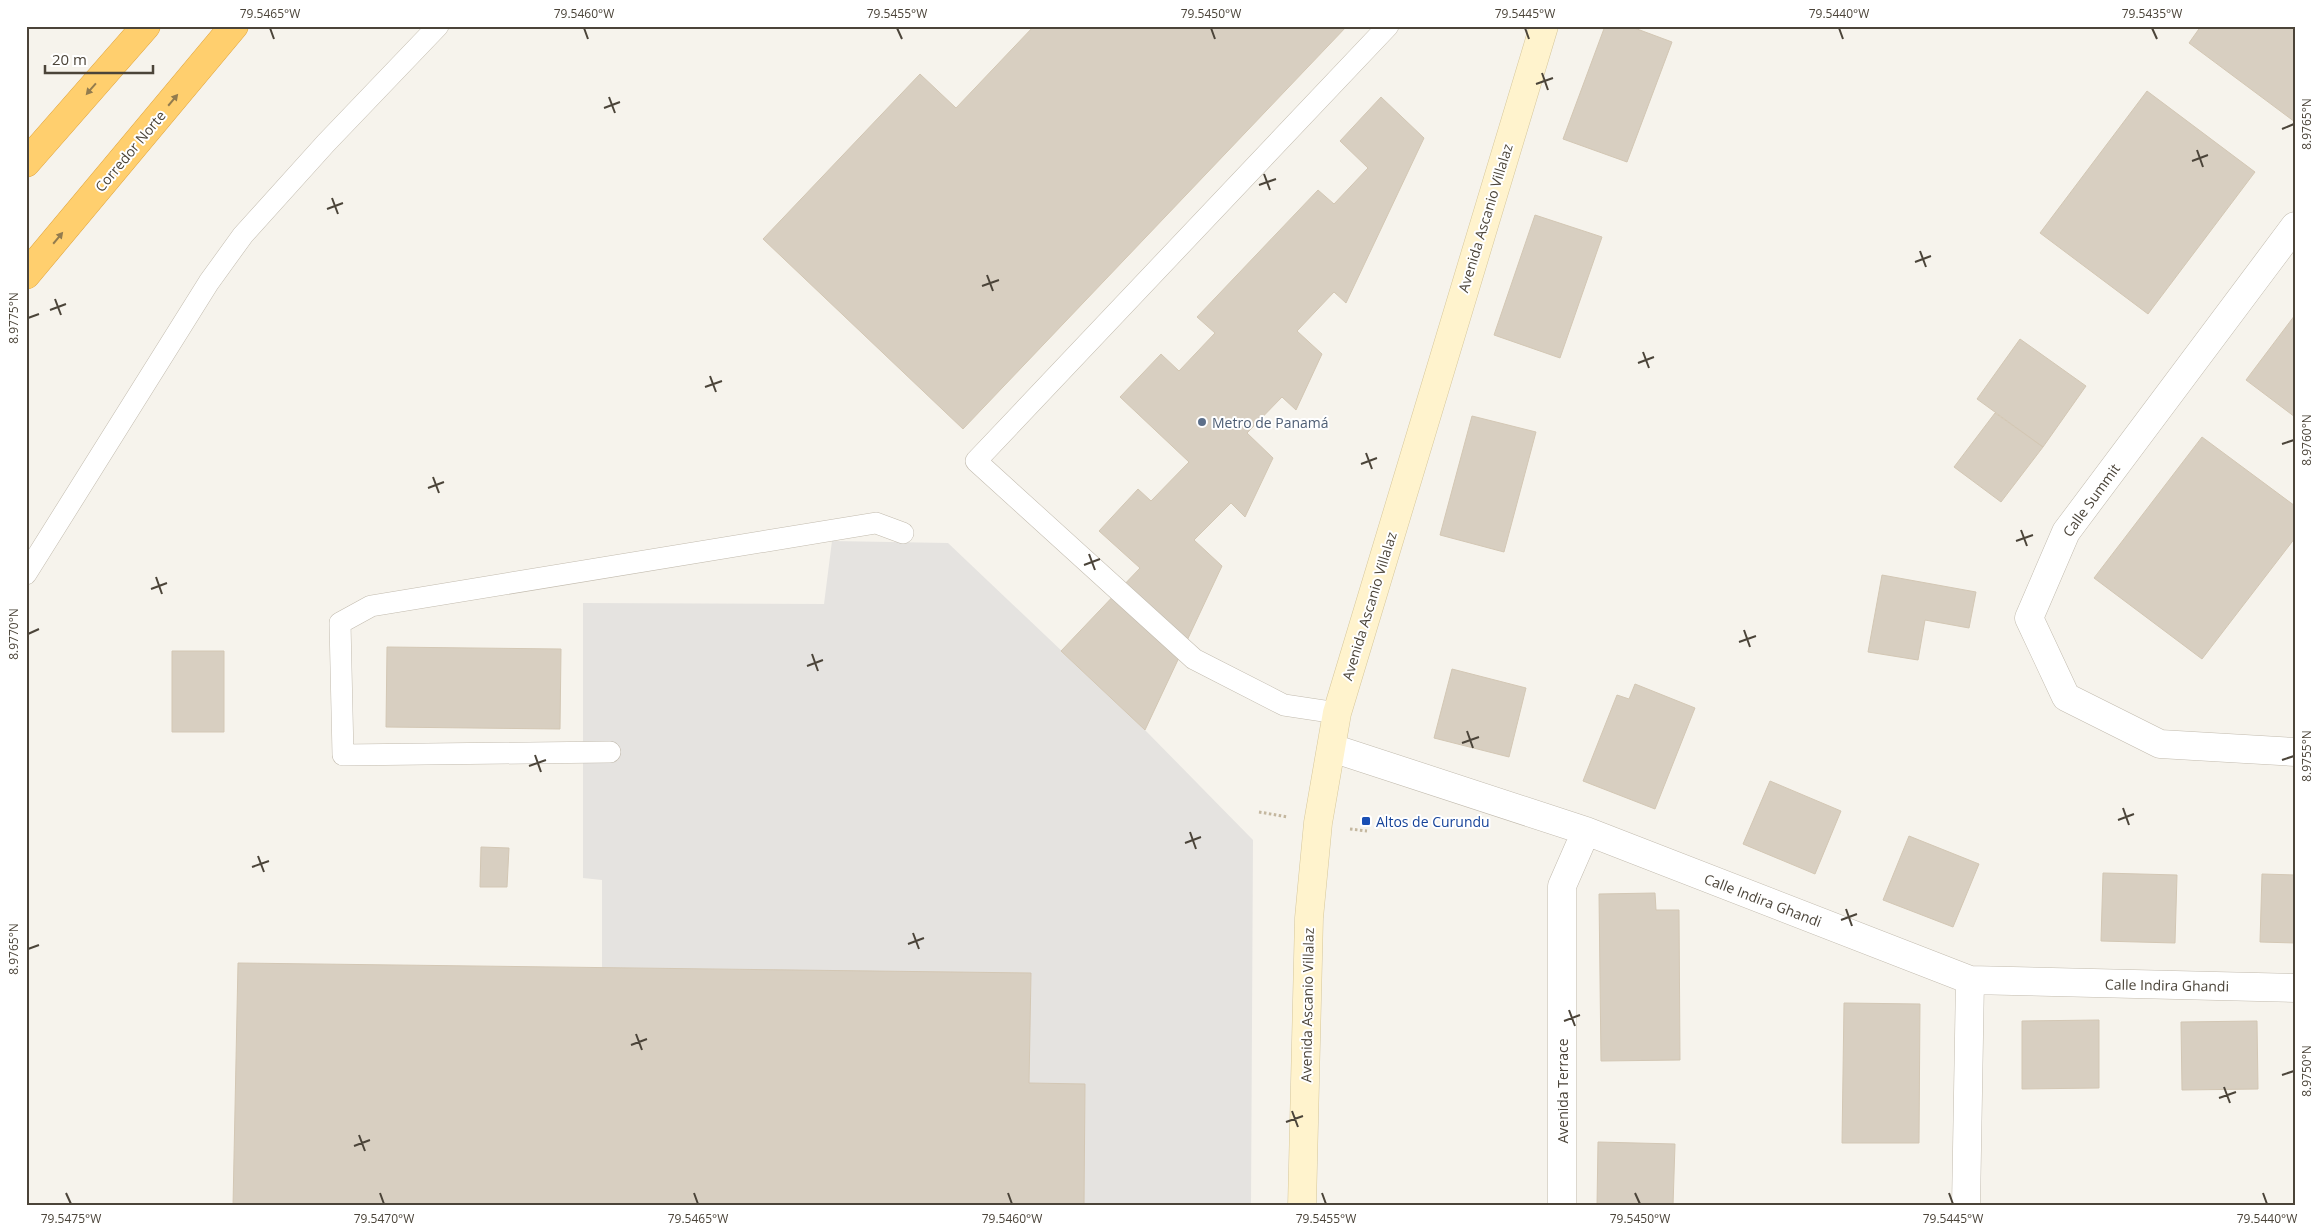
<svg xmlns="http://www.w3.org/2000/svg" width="2321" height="1232" font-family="'Open Sans',sans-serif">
<rect width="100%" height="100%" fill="#f6f3ec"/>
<!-- parking -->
<path fill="#e5e3e0" d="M832,541L948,543L1145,730L1253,840L1251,1206H1084L1085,1084L1029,1083L1031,973L602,968V880L583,878V603L824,604Z"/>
<!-- building -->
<path fill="#d8cfc1" stroke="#d3c7b4" d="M1034,26H1347L963,429L763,239L920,74L956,108Z
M1605,26H1629L1672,42L1627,162L1563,139Z
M2201,26H2295V122L2189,43Z
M2147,91L2255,172L2148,314L2040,233Z
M1381,97L1424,138L1346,303L1334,292L1297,331L1322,354L1296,410L1282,397L1247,433L1273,458L1245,517L1231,503L1194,540L1222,566L1145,730L1061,651L1140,568L1099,531L1138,489L1151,501L1189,462L1120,397L1161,354L1179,371L1215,333L1197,317L1318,190L1334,204L1368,168L1340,141Z
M1535,215L1602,237L1560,358L1494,335Z
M2295,315V417L2246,380Z
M2020,339L2086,386L2043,447L1977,399Z
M1995,413L2043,447L2001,502L1954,467Z
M1472,416L1536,432L1504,552L1440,535Z
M2202,437L2295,506V538L2202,659L2094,578Z
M1882,575L1976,592L1969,628L1925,620L1918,660L1868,652Z
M387,647L561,649L560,729L386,727Z
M172,651H224V732H172Z
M1452,669L1526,688L1509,757L1434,738Z
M1635,684L1695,708L1655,809L1583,781L1617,695L1629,699Z
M1770,781L1841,811L1815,874L1743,844Z
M1909,836L1979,864L1953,927L1883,900Z
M481,847L509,848L507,887H480Z
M2103,873L2177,875L2175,943L2101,941Z
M2262,874L2295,875V943L2260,942Z
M1655,893L1656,910H1679L1680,1060L1601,1061L1599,894Z
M238,963L1031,973L1029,1083L1085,1084L1084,1206H233Z
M1844,1003L1920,1004L1919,1143H1842Z
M2099,1020V1088L2022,1089V1021Z
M2257,1021L2258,1089L2182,1090L2181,1022Z
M1598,1142L1675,1144L1673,1206H1597Z"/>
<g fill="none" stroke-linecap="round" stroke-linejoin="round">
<defs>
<path id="service" d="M26,574L209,282L243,235L326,143L438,26
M1337,713L1284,705L1194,659L976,461L1388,26
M610,752L343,755L340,623L371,606L876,523L903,533"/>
<path id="minor" d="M2295,226L2066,532L2029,618L2066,697L2160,744L2295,752
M1332,748L1586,831L1970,980L2295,988
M1562,1206V886L1586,831
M1966,1206L1970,980"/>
<path id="secondary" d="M1302,1206L1309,918L1318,823L1337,713L1544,26"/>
<path id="motorway" d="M26,163L146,26
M26,275L234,26"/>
</defs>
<!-- service casing -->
<use href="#service" stroke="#c2bbae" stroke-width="22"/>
<!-- minor casing -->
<use href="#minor" stroke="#c2bbae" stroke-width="29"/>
<!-- secondary casing -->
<use href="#secondary" stroke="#d6c79b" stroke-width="29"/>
<!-- motorway casing -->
<use href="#motorway" stroke="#e0a43c" stroke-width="29"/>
<!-- path -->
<path stroke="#c4b79f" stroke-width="3" stroke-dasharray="2.5 2.5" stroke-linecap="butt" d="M1259,812L1288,817
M1350,829L1367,831"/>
<!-- service -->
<use href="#service" stroke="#fff" stroke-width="21"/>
<!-- minor -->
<use href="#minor" stroke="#fff" stroke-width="28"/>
<!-- secondary -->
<use href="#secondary" stroke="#fff3cd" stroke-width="28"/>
<!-- motorway -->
<use href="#motorway" stroke="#ffcf6e" stroke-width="28"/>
</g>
<!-- one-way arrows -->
<defs><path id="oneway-solid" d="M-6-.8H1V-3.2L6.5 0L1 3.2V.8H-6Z" transform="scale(1.25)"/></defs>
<g fill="#937c4e">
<use href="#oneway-solid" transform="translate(91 89) rotate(131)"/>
<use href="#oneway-solid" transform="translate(173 100) rotate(-50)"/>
<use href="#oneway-solid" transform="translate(58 238) rotate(-50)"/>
</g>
<!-- ticks -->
<path fill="none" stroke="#4b4439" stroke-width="2" d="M270,28L274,39M584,28L588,39M897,28L902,39M1211,28L1215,39M1525,28L1529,39M1839,28L1843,39M2152,28L2157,39M1542,73L1548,90M1536,84L1553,78M609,97L615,113M604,108L620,102M2282,129L2294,124M2197,150L2203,167M2192,161L2208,155M1264,174L1270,190M1259,185L1276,179M332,198L338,214M327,209L343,203M1920,251L1926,267M1915,262L1931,256M987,275L993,291M982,286L999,280M55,299L61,315M50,310L66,304M28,318L39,314M1643,352L1649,368M1638,363L1654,357M710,376L716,392M705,387L722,381M2282,444L2294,440M1366,453L1372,469M1361,464L1377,458M433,477L439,493M428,488L444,482M2021,530L2027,546M2016,541L2033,535M1089,554L1095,570M1084,565L1100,559M156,577L162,594M151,589L167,583M1744,630L1750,647M28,634L39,629M1739,642L1756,636M812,654L818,671M807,666L823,660M1467,731L1473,748M1462,743L1479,737M535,755L541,772M2282,760L2294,756M529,766L546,760M2123,808L2129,825M2118,820L2134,814M1190,832L1196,849M1185,843L1201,837M258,856L264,872M252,867L269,861M1846,909L1852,926M1841,920L1857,914M913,933L919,949M908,944L924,938M28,949L39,945M1569,1010L1575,1026M1564,1021L1580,1015M636,1034L642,1050M631,1045L647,1039M2282,1075L2294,1071M2224,1087L2230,1103M2219,1098L2236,1092M1292,1111L1298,1127M1286,1122L1303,1116M359,1135L365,1151M354,1146L370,1140M66,1193L71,1204M380,1193L384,1204M694,1193L698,1204M1008,1193L1012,1204M1322,1193L1326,1204M1635,1193L1640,1204M1949,1193L1953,1204M2263,1193L2267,1204"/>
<!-- markers -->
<circle fill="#5c6f8a" stroke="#fff" stroke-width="2" cx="1202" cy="422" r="5"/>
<rect fill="#1a4fb4" stroke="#fff" stroke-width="2" x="1361" y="816" width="10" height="10" rx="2.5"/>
<g text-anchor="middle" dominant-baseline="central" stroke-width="4" stroke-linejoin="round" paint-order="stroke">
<!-- street labels -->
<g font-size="14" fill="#4b4439" stroke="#fff">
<text transform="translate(130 151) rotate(-50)">Corredor Norte</text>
<text transform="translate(1485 218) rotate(-73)">Avenida Ascanio Villalaz</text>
<text transform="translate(2091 500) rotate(-54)">Calle Summit</text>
<text transform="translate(1369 606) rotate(-73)">Avenida Ascanio Villalaz</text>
<text transform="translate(1763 900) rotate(21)">Calle Indira Ghandi</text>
<text transform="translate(2167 985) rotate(1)">Calle Indira Ghandi</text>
<text transform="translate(1307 1005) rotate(-89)">Avenida Ascanio Villalaz</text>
<text transform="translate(1562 1091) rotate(-90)">Avenida Terrace</text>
</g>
<!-- service labels -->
<g font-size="14" fill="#4e5e75" stroke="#fff" text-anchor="start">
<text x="1212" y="422">Metro de Panamá</text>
</g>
<!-- transit labels -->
<g font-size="14" fill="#164399" stroke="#fff" text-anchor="start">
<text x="1376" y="821">Altos de Curundu</text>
</g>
</g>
<!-- border -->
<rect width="2321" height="1232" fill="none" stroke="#ffffff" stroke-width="55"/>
<!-- scale -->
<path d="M45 65v8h108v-8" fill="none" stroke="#4b4439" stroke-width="2.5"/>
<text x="52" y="65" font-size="15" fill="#4b4439" stroke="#ffffff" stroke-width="4" paint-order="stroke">20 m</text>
<rect x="28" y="28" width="2266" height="1176" fill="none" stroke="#4b4439" stroke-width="2"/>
<g font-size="12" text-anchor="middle" fill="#4b4439">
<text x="270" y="18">79.5465°W</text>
<text x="584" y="18">79.5460°W</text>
<text x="897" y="18">79.5455°W</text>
<text x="1211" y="18">79.5450°W</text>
<text x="1525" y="18">79.5445°W</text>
<text x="1839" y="18">79.5440°W</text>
<text x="2152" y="18">79.5435°W</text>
<text transform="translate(2307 124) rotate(-90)" y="4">8.9765°N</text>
<text transform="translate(14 318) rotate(-90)" y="4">8.9775°N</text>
<text transform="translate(2307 440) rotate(-90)" y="4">8.9760°N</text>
<text transform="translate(14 634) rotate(-90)" y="4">8.9770°N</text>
<text transform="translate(2307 756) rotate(-90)" y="4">8.9755°N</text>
<text transform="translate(14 949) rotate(-90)" y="4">8.9765°N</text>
<text transform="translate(2307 1071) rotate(-90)" y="4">8.9750°N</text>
<text x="71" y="1223">79.5475°W</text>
<text x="384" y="1223">79.5470°W</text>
<text x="698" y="1223">79.5465°W</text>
<text x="1012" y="1223">79.5460°W</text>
<text x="1326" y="1223">79.5455°W</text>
<text x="1640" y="1223">79.5450°W</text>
<text x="1953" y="1223">79.5445°W</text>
<text x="2267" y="1223">79.5440°W</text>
</g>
</svg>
